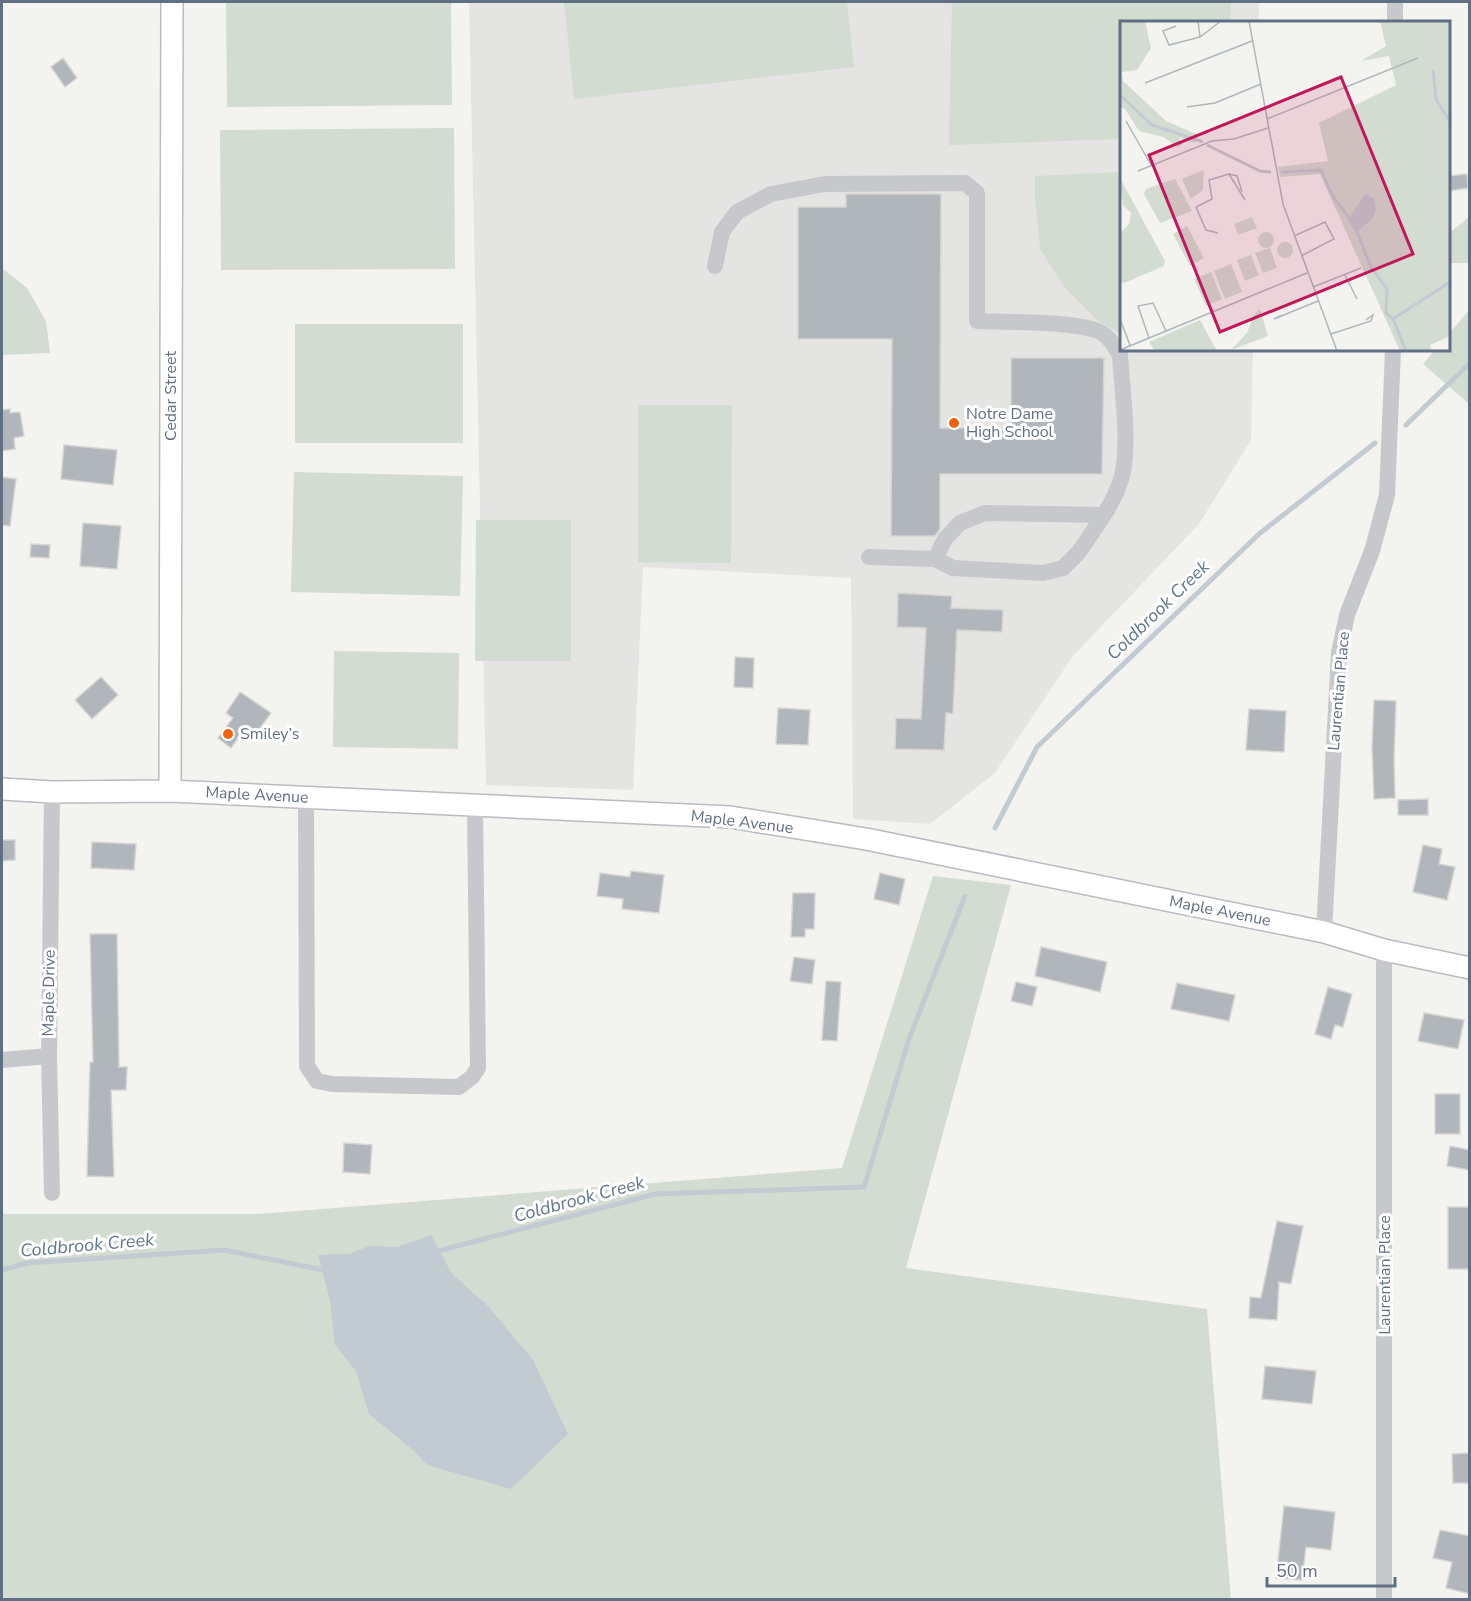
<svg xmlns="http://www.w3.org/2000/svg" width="1471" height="1601" font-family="'Nunito Sans',sans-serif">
<rect width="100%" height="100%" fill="#f3f4ef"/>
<!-- built -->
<path fill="#e4e4e3" d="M469,2H1259V22H1122V350H1253L1251,440L1199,524L1073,656L995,773L930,824L853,819L851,578L643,567L633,790L486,785Z"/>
<!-- green -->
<path fill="#d3dcd0" d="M226,2H451L452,105L227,107Z
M564,2H847L854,67L574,99Z
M952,2H1231L1230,22H1122L1121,139L949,145Z
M454,128L455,269L221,270L220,130Z
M1121,172H1122L1121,333L1099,322L1065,288L1040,249L1035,198V176Z
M1469,217V263H1449V233Z
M2,268L27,288L46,321L50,353L2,355Z
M1469,310V404L1423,364L1435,350H1448L1449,334Z
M295,324H463V443H295Z
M638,405H732L731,563L638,562Z
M294,472L463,476L460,596L291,592Z
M476,520H571V661H475Z
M334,651L459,653L458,749L333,747Z
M933,876L1011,885L906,1268L1207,1309L1231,1599H2V1214H258L842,1168Z"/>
<!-- water -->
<path fill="#c2cbd1" d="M431,1235L452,1274L488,1306L533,1360L568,1434L511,1489L427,1465L414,1451L369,1414L356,1371L335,1345L330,1300L318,1255L349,1254L369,1246L397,1247Z"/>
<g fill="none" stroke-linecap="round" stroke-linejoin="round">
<!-- stream -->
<path stroke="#c2cbd1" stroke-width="5" d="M1406,425L1470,363
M995,828L1037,747L1259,534L1375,443
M434,1252L655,1194L864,1187L909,1039L965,896
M2,1270L27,1263L224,1250L328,1271"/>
</g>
<!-- building -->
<path fill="#b0b6bc" stroke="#d5d5d2" stroke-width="1.5" d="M63,58L77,78L65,87L51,67Z
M1467,174L1468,188L1449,191V176Z
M846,194H941L940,428H1011V358H1104L1102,474H940V529L935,536H891L892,339H798V207H846Z
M10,409V413L20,412L24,436L14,438L15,449L2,451V410Z
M64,445L117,450L113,485L61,479Z
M2,477L16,479L10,526L2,525Z
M83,523L121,526L117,569L80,566Z
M31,544L50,545L49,558L30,557Z
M898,593L952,596L951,608L1003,610L1002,632L957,630L953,714L946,713L944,750L895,749L896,718L921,719L926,628L897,627Z
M735,657L754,658L753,688L734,687Z
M101,677L118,695L92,719L75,700Z
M240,692L271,713L256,734L246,727L231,748L218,738L233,718L226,713Z
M1374,700L1396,701L1394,759L1395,798L1374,799L1372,747Z
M778,708L810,710L808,745L776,744Z
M1249,709L1286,711L1284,752L1246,750Z
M1428,799V815H1398V800Z
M2,840H15V860L2,861Z
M92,842L136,844L134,870L91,868Z
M1423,845L1442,849L1439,864L1455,867L1447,900L1413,892Z
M631,871L664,875L659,913L622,909L623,899L597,896L600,873L630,877Z
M880,873L905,879L899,905L874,899Z
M793,893H815L814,929H805V937H791Z
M90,934H117L119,1067H127L126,1090H111L114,1177L87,1176L90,1062H93Z
M1041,947L1107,962L1100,992L1035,976Z
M794,957L815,960L812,984L790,981Z
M826,981L841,982L837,1041L822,1040Z
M1016,982L1037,987L1032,1006L1011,1001Z
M1177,983L1235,995L1229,1021L1171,1009Z
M1328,987L1352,994L1343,1027L1335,1025L1331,1039L1315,1034Z
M1424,1013L1464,1020L1458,1049L1418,1041Z
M1435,1094H1460V1134H1435Z
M344,1143L372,1145L370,1174L343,1172Z
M1450,1146L1470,1150V1170L1447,1166Z
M1448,1207H1470V1269H1448Z
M1277,1221L1303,1226L1291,1284L1279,1282L1277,1320L1249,1318L1250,1297L1261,1298Z
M1265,1366L1316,1371L1312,1404L1262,1399Z
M1470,1453V1483H1453L1452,1454Z
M1284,1506L1335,1512L1331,1550L1306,1547L1302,1580L1276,1578Z
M1440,1530L1470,1536V1594L1446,1588L1452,1562L1433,1558Z"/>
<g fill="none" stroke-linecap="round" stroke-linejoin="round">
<defs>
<path id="major" d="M2,789L52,792L170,791L730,817L866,839L1324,932L1384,950L1470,968
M170,791L172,2"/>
</defs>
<!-- major casing -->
<use href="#major" stroke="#b8bbbf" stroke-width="24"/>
<!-- minor -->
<path stroke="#c6c8cc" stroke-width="16" d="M1395,22V2
M715,266L722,232L737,212L771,194L825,184L965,183L977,193V321C1004,322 1082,321 1102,333C1110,338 1115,347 1120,355C1122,389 1130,445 1122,476C1118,491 1112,502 1104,515L985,513L960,523L945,539L935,559L869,557
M935,559L953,568L1043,573L1063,568L1079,552L1104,515
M52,792L49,1056L52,1193
M306,797L307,1066L317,1081L332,1084L459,1087L472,1077L478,1068L475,805
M1324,932L1339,653L1347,615L1372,551L1387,495L1393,350
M1384,950V1600
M2,1060L49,1056"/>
<!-- major -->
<use href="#major" stroke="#fff" stroke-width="21"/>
</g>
<!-- markers -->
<g fill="#f5620e" stroke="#fff" stroke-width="2">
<circle cx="954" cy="423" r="6"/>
<circle cx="228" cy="734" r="6"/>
</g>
<g text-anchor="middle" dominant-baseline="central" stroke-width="6" stroke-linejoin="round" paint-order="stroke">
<!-- street labels -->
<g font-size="16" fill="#606f83" stroke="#fff">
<text transform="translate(171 396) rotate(-90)">Cedar Street</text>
<text transform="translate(1339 691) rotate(-85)">Laurentian Place</text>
<text transform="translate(257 795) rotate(3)">Maple Avenue</text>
<text transform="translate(742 822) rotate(7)">Maple Avenue</text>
<text transform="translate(1220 911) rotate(11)">Maple Avenue</text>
<text transform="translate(49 993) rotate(-89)">Maple Drive</text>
<text transform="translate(1385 1275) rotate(-90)">Laurentian Place</text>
</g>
<!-- poi labels -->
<g font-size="16" fill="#606f83" stroke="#fff" text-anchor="start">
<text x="966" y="414">Notre Dame<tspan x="966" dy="18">High School</tspan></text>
<text x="240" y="734">Smiley’s</text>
</g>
<!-- water labels -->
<g font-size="18" font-style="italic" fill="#5f7889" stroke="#fff">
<text transform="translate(1158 610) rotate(-44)">Coldbrook Creek</text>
<text transform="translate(579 1199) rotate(-15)">Coldbrook Creek</text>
<text transform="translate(87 1245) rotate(-5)">Coldbrook Creek</text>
</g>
</g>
<!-- overview -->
<g transform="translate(1120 21)">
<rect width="330" height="330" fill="#f3f4ef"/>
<path d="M0,0H25L31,27L17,49L2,51L3,60L46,100L78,114L75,122L59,117L62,124L58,126L43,116L19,110L5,88L0,86ZM260,0H330V315L310,324L312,330H280L200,153L160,156L158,146L208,140L199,102L276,64L269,35L241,40L266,25ZM84,149L83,169L71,178L62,158ZM0,157L45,240L44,245L4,262L0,261V212L9,203L11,192L3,184ZM55,158L72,190L40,202L24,173L26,168ZM132,196L137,207L118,214L114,203ZM67,205L84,237L70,245L53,213ZM138 219a8 8 0 1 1 16 0a8 8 0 1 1-16 0ZM157 229a8 8 0 1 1 16 0a8 8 0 1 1-16 0ZM150,227L157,247L143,252L135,232ZM131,234L139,254L125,260L117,239ZM111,243L122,271L105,278L94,250ZM91,251L102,278L86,285L74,258ZM140,288L148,315L111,329L127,312L134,294ZM80,299L97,330H35L29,321Z" fill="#d3dcd0"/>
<path d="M245,173L254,177L256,188L252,198L236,212L228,199Z" fill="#c2cbd1"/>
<path fill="none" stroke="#c2cbd1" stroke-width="3" d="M313,49L316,78L330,101M0,74L32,104L83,121M87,124L140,150L151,151M161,151L201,149L212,174L229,197M237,211L251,246L267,268L266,292L273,298L286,330M273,298L330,261"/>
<path fill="none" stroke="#afb7be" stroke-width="1.5" d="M78,0L80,16L101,0M129,0L163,183L217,330M56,5L43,10L49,24L80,16M25,62L132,20M67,86L95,82L141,63M147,98L298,37M6,100L31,144M18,150L92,120L114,118L148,107M109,153L117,155L122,171M98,212L86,209L76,186L92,178L89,159L109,153L125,179M174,215L205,201L214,218L181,235M225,254L237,278M193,266L241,247M162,294L154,298L198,280M0,298L10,324M211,313L251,300L253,294L246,299M29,317L18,285L33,282L46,310M0,329L187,252"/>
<path fill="#c2185b" fill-opacity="0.15" stroke="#c2185b" stroke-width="3" d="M221,56L293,233L100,311L29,134Z"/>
<rect width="330" height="330" fill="none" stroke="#606f83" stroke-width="3"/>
</g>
<!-- border -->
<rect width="1471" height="1601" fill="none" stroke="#606f83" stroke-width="6"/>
<!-- scale -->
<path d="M1267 1577v9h128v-9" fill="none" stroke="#606f83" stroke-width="3"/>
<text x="1276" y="1577" font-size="18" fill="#606f83" stroke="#ffffff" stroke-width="4.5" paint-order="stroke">50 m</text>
</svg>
